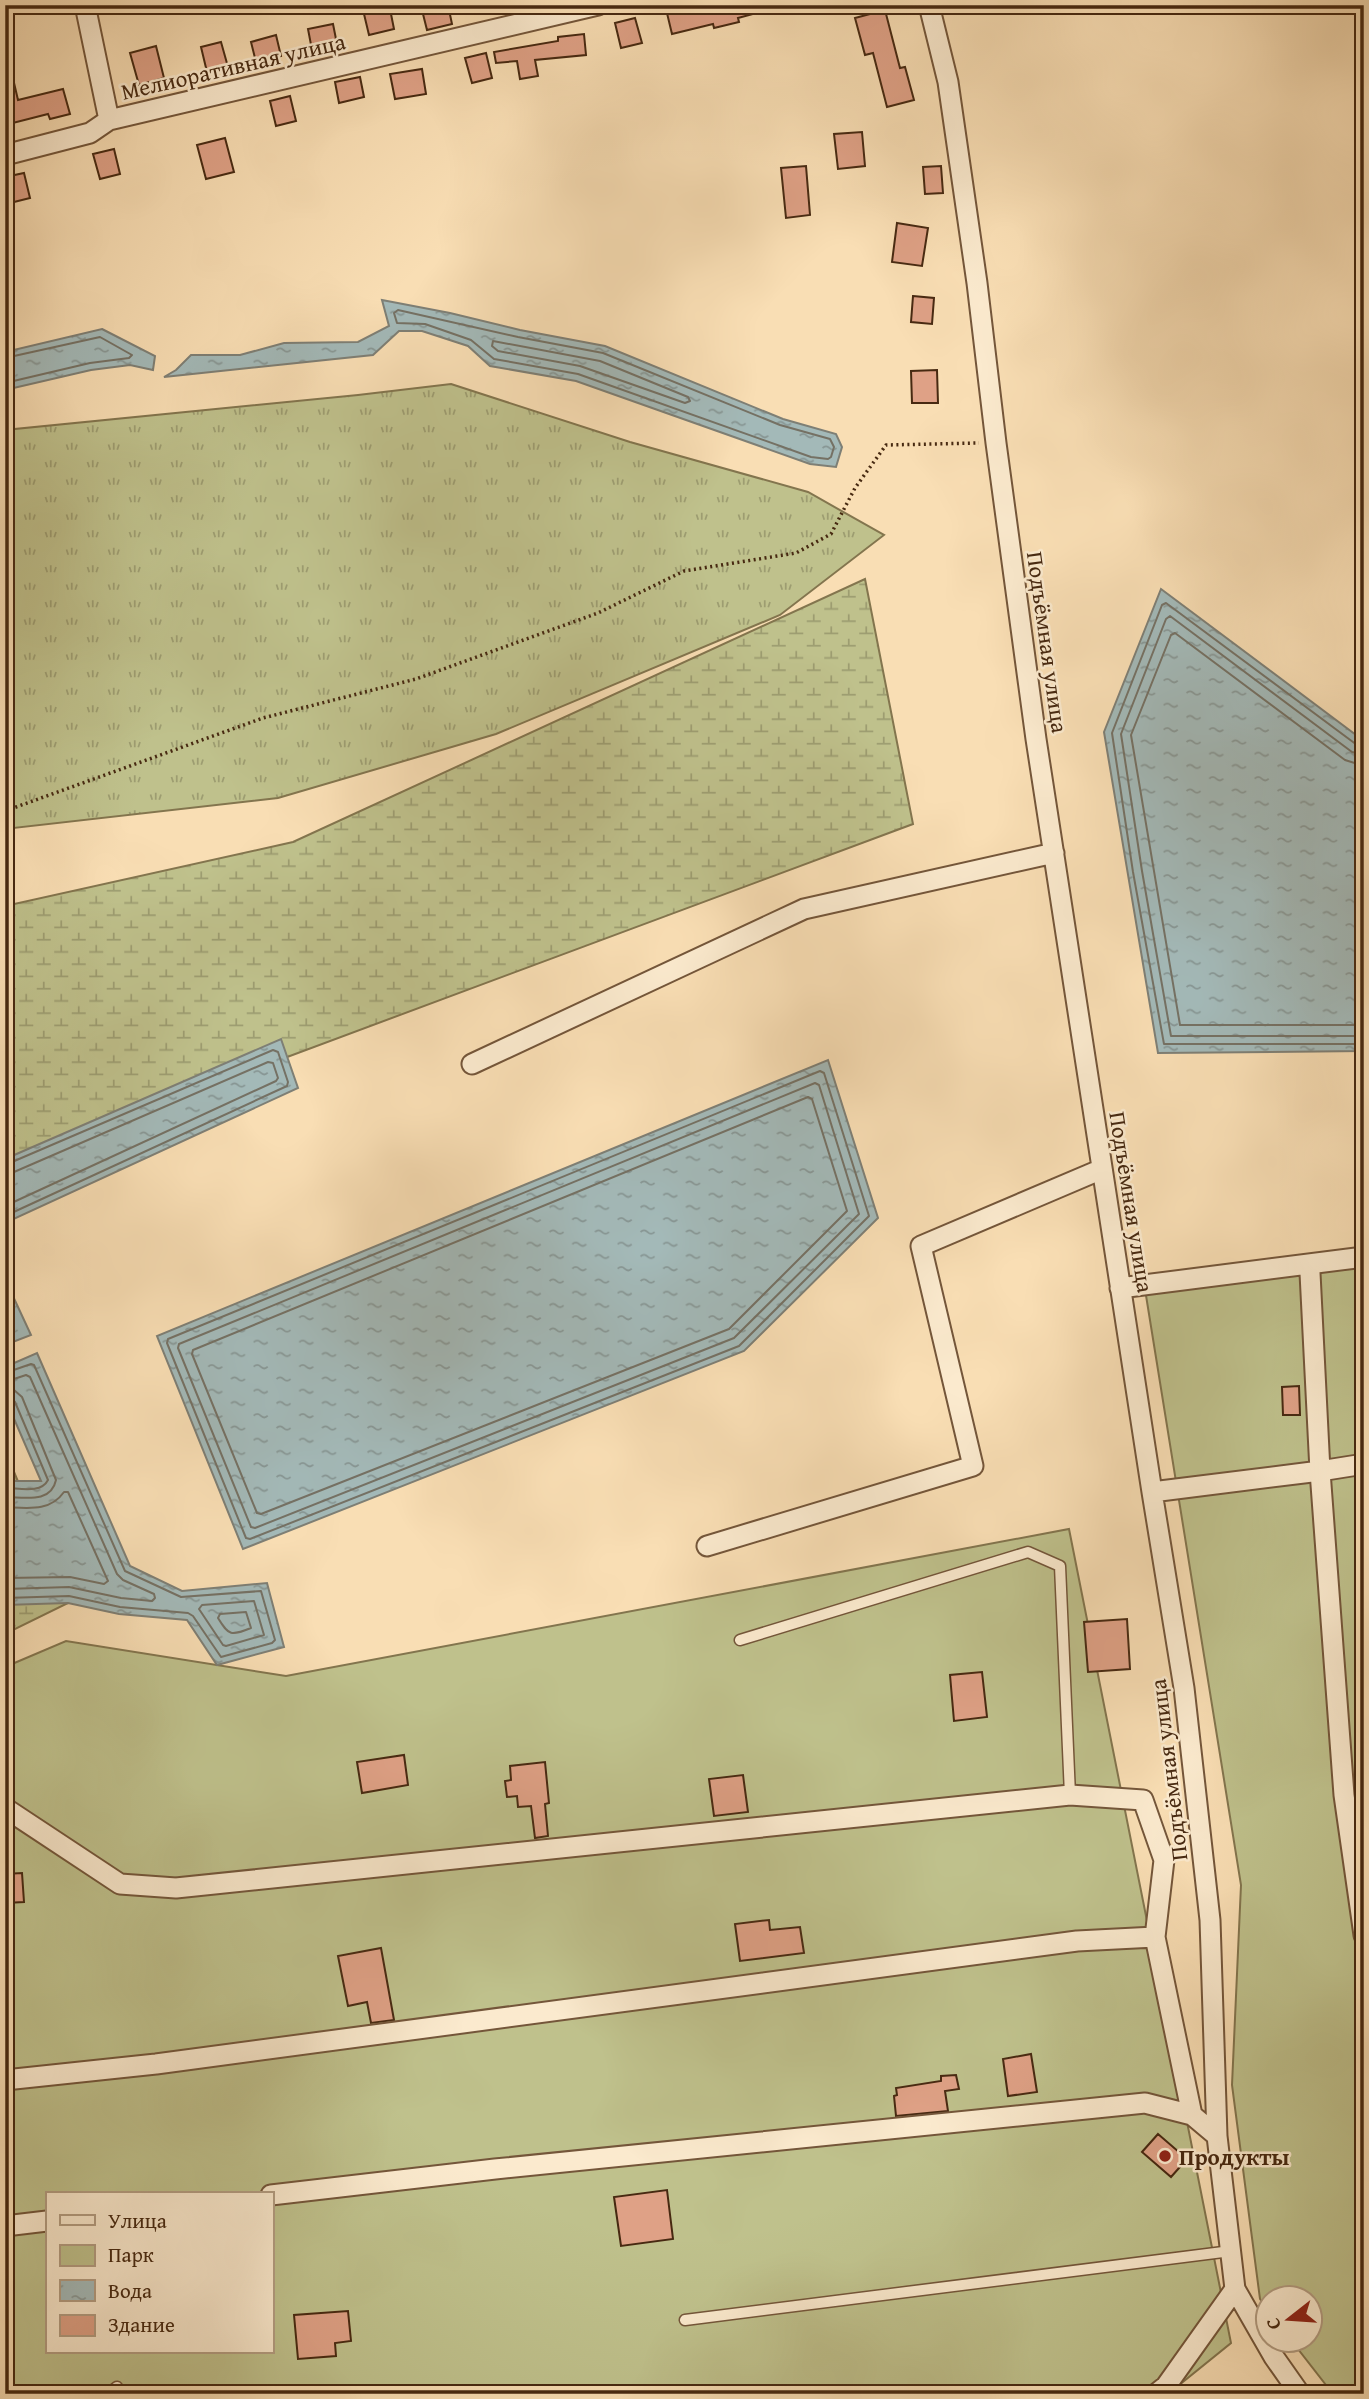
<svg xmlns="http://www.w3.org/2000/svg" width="1369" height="2399" font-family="'Gentium Book Plus',serif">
<defs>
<pattern id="grass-tufts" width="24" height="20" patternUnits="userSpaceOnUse" patternTransform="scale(1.75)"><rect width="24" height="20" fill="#bfc18c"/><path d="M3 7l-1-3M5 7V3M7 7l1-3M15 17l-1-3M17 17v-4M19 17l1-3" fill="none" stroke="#9d9d71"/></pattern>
<pattern id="wetland-marsh" width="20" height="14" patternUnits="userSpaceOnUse" patternTransform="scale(1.75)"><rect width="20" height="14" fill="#bfc18c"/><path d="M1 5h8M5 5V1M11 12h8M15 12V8" fill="none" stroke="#9d9d71"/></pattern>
<pattern id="water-ripples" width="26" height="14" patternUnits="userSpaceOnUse" patternTransform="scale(1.75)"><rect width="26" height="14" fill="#a3b9b8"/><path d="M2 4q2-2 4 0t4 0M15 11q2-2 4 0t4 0" fill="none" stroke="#879694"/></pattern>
</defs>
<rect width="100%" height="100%" fill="#f9deb4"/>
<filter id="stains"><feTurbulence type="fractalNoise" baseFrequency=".00286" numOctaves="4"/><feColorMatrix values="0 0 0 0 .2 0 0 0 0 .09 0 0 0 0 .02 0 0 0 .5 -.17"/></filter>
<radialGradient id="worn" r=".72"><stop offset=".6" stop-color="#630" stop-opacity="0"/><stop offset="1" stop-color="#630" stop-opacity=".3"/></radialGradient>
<!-- grass -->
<path fill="url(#grass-tufts)" stroke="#83754e" stroke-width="2" d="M451,384L630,442L808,492L884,535L780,615L496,734L278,798L5,829V430L358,395Z"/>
<!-- wetland -->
<path fill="url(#wetland-marsh)" stroke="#83754e" stroke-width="2" d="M865,579L913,824L5,1162V906L293,842Z
M5,1450L68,1603L5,1634Z"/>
<!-- green -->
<path fill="#bfc18c" stroke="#83754e" stroke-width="2" fill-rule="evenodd" d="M1364,1253V2394H1333L1291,2340H1310V2298H1268L1267,2309L1260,2299L1232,2085L1241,1885L1144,1283Z
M1069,1529L1231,2343L1168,2394H5V1667L66,1641L286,1676ZM47,2194H271V2352H47Z"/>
<!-- water -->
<path fill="url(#water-ripples)" stroke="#7e7f75" stroke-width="2" d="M382,300L450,313L520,330L605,346L783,419L836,434L842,447L836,467L810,464L576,381L490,366L468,346L422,331H399L373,355L164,377L176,370L191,355H240L284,343L358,342L389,326Z
M102,329L155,356L153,370L130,365L91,370L5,390V352Z
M1161,589L1364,741V1051L1158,1053L1104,732Z
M281,1039L298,1088L5,1223V1159Z
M828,1060L878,1218L744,1351L243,1549L157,1336Z
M5,1279L31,1335L5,1345Z
M37,1353L130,1566L182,1591L267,1583L284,1647L217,1665L187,1620L119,1614L68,1603L5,1605V1481H41L5,1398V1367Z"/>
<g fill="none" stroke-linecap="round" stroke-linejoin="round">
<!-- shore -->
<path stroke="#757164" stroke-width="2" d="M398,310L518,337L603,353L780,425L830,439L834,447L831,457L828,459L811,457L578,374L494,359L471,340L425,324L397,323L394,313Z
M493,341L600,361L688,397L690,401L685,403L580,366L498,351L492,346Z
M5,358L100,337L132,355L129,358L90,363L5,383
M1364,746L1357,745L1166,603L1162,605L1112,733L1133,872L1164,1044H1364
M1364,755L1352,752L1170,616L1166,619L1121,734L1142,871L1171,1036H1364
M1364,766L1345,760L1175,633L1171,635L1131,735L1180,1025H1364
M820,1071L824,1073L869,1216L739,1346L250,1539L246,1538L167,1343L168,1339Z
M815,1083L819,1085L859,1214L734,1338L255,1528L251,1527L178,1348L179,1344Z
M808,1097L812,1099L847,1211L729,1329L261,1514L257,1513L192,1354L193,1350Z
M5,1165L273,1050L278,1052L288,1082L287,1086L5,1216
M5,1173L14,1172L268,1062L273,1063L278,1078L276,1081L5,1206
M5,1373L31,1364L34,1365L125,1571L181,1597L261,1591L275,1640L272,1643L221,1657L193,1616L188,1613L120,1607L69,1596L5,1598
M5,1382L26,1375L30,1377L117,1574L123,1580L154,1594L155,1598L152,1601L121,1598L69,1587L5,1589
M5,1389L14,1390L22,1397L56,1480C51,1504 24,1497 5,1497
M5,1398H11L15,1402L48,1480C41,1494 19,1488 5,1488
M5,1507C28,1508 50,1512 64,1492H68L108,1581L104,1584L70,1577L5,1578
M254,1601L264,1635L226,1646L223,1645L199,1609L202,1605Z
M246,1612L251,1628C231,1636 229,1636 218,1618L220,1614Z"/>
</g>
<!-- building -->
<path fill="#dfa186" stroke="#472911" stroke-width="2" d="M440,5H448L452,24L427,30L422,10Z
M679,5H767L768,10L738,18L739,22L714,28L713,24L672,34L666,9Z
M390,9L394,29L369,35L364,14Z
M885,10L900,68L905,67L914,100L887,107L873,53L865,55L855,18Z
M635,18L642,43L621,48L615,23Z
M333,24L337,44L312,50L308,29Z
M584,34L586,55L535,60L538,76L520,79L517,61L496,63L494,52L558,41V37Z
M276,35L281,56L256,62L251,42Z
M221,42L228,67L207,72L201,47Z
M156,46L164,78L139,85L130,53Z
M486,53L492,78L472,83L465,58Z
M422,69L426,94L395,99L390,74Z
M11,70L18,100L63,89L70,114L50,119L48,114L5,125V71Z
M360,77L364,97L339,103L335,82Z
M290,96L296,121L276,126L270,101Z
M862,132L865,166L838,169L834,134Z
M225,138L234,172L206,179L197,145Z
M114,149L120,174L100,179L93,154Z
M806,166L810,215L786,218L781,168Z
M941,166L943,193L925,194L923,167Z
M24,173L30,198L10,203L5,177Z
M897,223L928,228L922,266L892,262Z
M913,296L934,298L932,324L911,322Z
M937,370L938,403H912L911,371Z
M1299,1386L1300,1415H1283L1282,1387Z
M1127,1619L1130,1669L1088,1672L1084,1622Z
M982,1672L987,1717L954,1721L950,1675Z
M404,1755L408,1785L362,1793L357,1762Z
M545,1762L549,1803L545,1804L548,1836L535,1838L531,1806L518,1807L517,1796L507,1797L505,1781L511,1780L510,1766Z
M743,1775L748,1812L714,1816L709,1779Z
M22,1873L24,1902L5,1903V1874Z
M769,1920L770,1930L800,1927L804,1953L740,1961L735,1924Z
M381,1948L394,2020L371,2023L367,2002L348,2006L338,1956Z
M1031,2054L1037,2092L1008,2096L1003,2059Z
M956,2075L959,2089L945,2091L948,2111L896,2116L894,2096L897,2095L896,2088L941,2081V2076Z
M1158,2134L1187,2159L1171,2177L1142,2152Z
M667,2190L673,2239L621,2246L614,2197Z
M348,2311L351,2341L335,2343L336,2356L298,2359L294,2315Z"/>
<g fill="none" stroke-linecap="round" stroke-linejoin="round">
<defs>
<path id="service" d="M740,1640L1028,1552L1060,1566L1070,1795
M685,2320L1231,2251
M108,2394L117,2387"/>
<path id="minor" d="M85,5L109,120
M929,5L948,82L977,283L996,443L1036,739L1152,1492L1184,1688L1210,1920L1217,2136L1235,2289L1274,2357L1300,2394
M5,155L90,133L109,120L598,5
M472,1064L804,909L1054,853
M1310,1273L1320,1471L1344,1795L1364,1935
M1120,1288L1364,1257
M1152,1492L1320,1471L1364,1464
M707,1546L973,1466L921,1246L1102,1169
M5,1808L120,1884L176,1888L1070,1795L1143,1800L1164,1860L1155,1937L1192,2115L1217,2136
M5,2080L156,2064L1077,1941L1155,1937
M271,2195L495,2169L1145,2103L1192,2115
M5,2226L47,2221
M1156,2394L1166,2386L1235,2289"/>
</defs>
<!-- service casing -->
<use href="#service" stroke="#74563a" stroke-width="13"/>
<!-- minor casing -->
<use href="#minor" stroke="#74563a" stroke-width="23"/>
<!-- path -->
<path stroke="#472911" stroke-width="3.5" stroke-dasharray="2 3.5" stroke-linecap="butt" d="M5,811L263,718L416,679L598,613L684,571L796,553L831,534L855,488L886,445L979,443"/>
<!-- service -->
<use href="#service" stroke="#fbeace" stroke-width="10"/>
<!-- minor -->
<use href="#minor" stroke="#fbeace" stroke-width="19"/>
</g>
<!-- markers -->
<circle fill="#8f2418" stroke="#fbeace" stroke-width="2.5" cx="1165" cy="2156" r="7"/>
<g text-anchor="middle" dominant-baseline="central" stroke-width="5" stroke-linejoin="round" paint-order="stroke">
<!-- street labels -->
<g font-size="23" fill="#472911" stroke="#fbeace">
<text transform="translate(233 66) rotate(-13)">Мелиоративная улица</text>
<text transform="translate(1048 642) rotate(82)">Подъёмная улица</text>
<text transform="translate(1132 1202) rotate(81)">Подъёмная улица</text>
<text transform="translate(1168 1770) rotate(-97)">Подъёмная улица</text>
</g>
<!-- poi labels -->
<g font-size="23" font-weight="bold" fill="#472911" stroke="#fbeace" text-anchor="start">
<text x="1179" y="2156">Продукты</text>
</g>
</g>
<!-- margin -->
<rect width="1369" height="2399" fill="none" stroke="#f9deb4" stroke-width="28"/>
<rect x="7" y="7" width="1355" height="2385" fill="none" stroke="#472911" stroke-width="3.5"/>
<rect x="14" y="14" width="1341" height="2371" fill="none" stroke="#472911" stroke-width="2"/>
<!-- legend -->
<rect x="46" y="2192" width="228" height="161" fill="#fbeace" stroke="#b39d82" stroke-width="2"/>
<rect x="60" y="2215" width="35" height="10" fill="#fbeace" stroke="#b39d82" stroke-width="2"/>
<text x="108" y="2228" font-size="21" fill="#472911">Улица</text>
<rect x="60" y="2245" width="35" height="21" fill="#bfc18c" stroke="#b39d82" stroke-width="2"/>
<text x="108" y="2262" font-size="21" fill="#472911">Парк</text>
<rect x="60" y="2280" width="35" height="21" fill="url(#water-ripples)" stroke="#b39d82" stroke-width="2"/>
<text x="108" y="2298" font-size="21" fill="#472911">Вода</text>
<rect x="60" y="2315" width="35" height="21" fill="#dfa186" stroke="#b39d82" stroke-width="2"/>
<text x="108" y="2332" font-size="21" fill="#472911">Здание</text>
<!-- north arrow -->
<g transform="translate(1289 2319) rotate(253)"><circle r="33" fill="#fbeace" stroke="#b39d82" stroke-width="2"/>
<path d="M0-5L12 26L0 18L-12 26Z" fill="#8f2418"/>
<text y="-10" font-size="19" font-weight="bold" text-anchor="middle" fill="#472911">С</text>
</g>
<rect width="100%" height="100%" filter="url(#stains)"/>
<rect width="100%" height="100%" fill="url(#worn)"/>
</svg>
